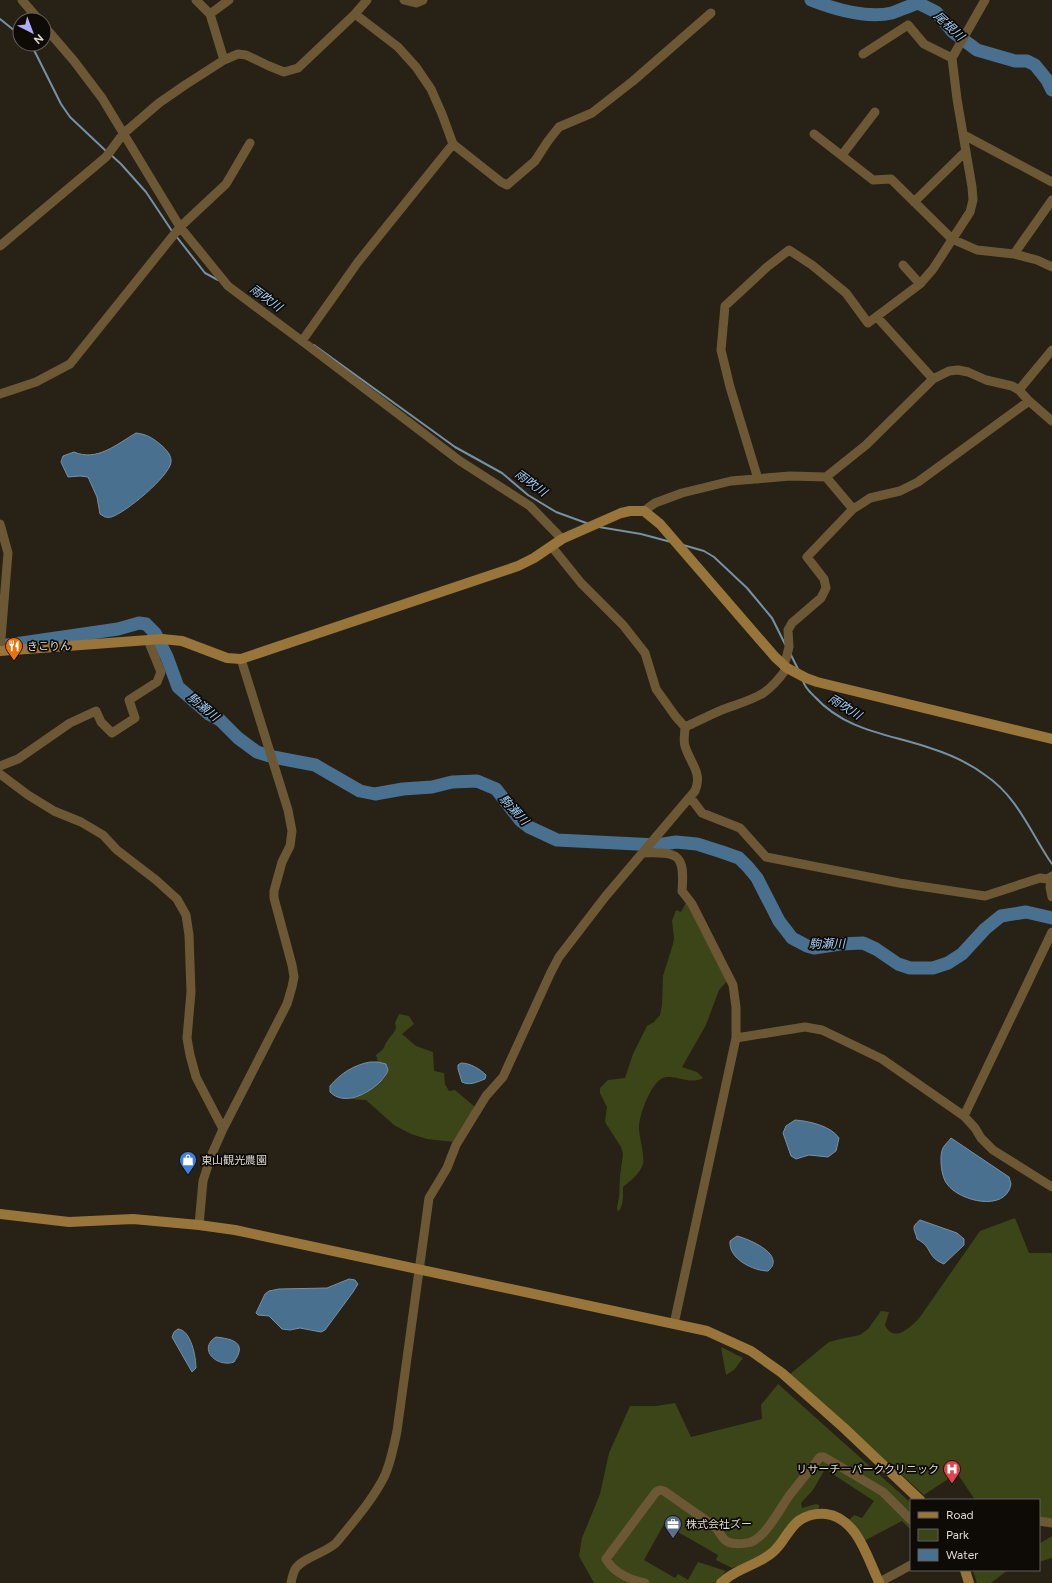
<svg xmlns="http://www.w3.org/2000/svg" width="1052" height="1583" font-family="Figtree,'Noto Sans JP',sans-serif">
<rect width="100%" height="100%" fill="#282115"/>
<!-- green -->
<path fill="#3c4518" d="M687,901L729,979L719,990L706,1025L682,1067L697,1072L703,1078C689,1086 673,1072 661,1079C650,1086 639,1115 639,1128C639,1137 645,1156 643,1164C640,1174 630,1181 623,1187C623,1196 624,1205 618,1212L617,1208L619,1197L620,1176L623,1154L621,1147L605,1122L607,1107L600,1093V1088L608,1080L625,1078L633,1054L647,1026L654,1022L660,1015L662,1005L663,976L673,944L674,938L672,921L676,910L681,912Z
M399,1014L409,1016L414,1024L402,1034L416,1046L433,1052L434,1071L444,1073L445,1084L449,1091L455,1090L475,1107L454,1142L427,1139L411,1134L394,1125L366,1100L349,1099L371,1090L386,1064L378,1062L376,1055C387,1047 382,1048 388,1040C392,1033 398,1032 395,1023Z
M1015,1218L1029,1253H1052V1519L1039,1517V1500H975L957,1473L924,1495L790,1374L829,1342L840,1339L860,1335L868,1329L881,1311L889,1312L885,1325C894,1344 911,1327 920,1317L980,1231Z
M721,1347L743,1358L734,1370L726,1375Z
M778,1384L911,1503V1530L902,1521L864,1541L849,1520L854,1515L862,1518L874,1501L825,1469L813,1490L801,1503L802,1508L816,1504L819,1505V1508L773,1548L745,1563L732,1568L716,1560L718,1555L664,1524L644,1560L675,1578L678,1574L688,1580L698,1562L726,1571L715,1583H594L579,1556L582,1538L600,1494L609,1453L630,1406H656L675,1403L691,1437L762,1419L761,1405Z
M1052,1536V1558L1039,1562V1544Z
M975,1570H1008L991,1583H977L973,1571Z"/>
<!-- water -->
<path fill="#4a7090" stroke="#7790a4" d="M136,433C146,434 153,438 161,445C166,449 172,456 171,462C170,476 124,514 111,517C109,518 107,517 105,517L100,514L97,497L88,477L80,476L68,477L61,462L63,456L74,452C97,462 117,444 136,433Z
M370,1062H378L386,1064C386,1065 388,1069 388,1070C387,1074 383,1078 381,1081C369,1093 345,1107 330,1092V1086C341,1073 354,1065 370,1062Z
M461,1063C470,1063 480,1069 486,1075L485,1079C477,1082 470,1086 462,1082L458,1069V1065Z
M795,1120C809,1121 831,1126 839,1138L836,1151L828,1157L809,1155L796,1159L791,1156L783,1133L786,1126Z
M951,1138L1009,1177L1011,1184C1006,1213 959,1201 947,1184C941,1177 939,1155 943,1148C945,1144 949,1141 951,1138Z
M920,1220L957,1233L964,1239V1245L944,1264C926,1257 933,1247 917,1239C915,1229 910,1228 920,1220Z
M737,1236C749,1239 787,1255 768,1271C754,1271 728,1259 730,1241Z
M349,1279L355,1280L358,1284L353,1292L325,1330L321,1332L300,1328L290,1330L282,1329L269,1316L258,1315L256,1313L265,1294L269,1291L279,1289L327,1288Z
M178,1329C191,1330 196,1357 196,1368L192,1372L172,1337L174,1332Z
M216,1337C232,1339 248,1342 234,1362C217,1368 197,1349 216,1337Z"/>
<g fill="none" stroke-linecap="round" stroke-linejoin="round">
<!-- stream -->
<path stroke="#7790a4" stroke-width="2" d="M0,19L20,35
M31,44L61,104L70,117L106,151
M111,155L121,164L146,192L172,231
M176,236L205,273L218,280
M314,345L455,447L502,473L528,495L556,512L589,524
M599,527L641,534L671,542
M683,545L704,551L714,557L747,588L772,618L785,644
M790,653L799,671
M803,681C805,688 810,692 815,697C846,731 889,734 930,748C949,754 969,763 985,775C1018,797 1030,832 1052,864"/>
<!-- river -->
<path stroke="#4a7090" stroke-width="13" d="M811,0C834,9 866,19 892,13C900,10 909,6 918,3L936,12L953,32L977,50L1015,61H1027L1035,65L1047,80L1052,90
M0,646L118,629L139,623L146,624L155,633L167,657L178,687L209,714L220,720L238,738L257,752L273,757L315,765L360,791L375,794L403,789L432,787L452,782L477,781L496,789L520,820L529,827L557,840L657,845L676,842L697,844L722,852L739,858L748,867L757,878L779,921L792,938L807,946L814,948L840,944L863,943L876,949L898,964L910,968H933L948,963L962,954L985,929L1001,916L1026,912L1052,918"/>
<!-- street -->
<path stroke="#6c5835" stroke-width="9" d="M22,0L39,20
M196,0L210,14L224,60
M404,0L416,3L423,0
M210,14L229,0
M355,14L398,47L416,67L431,89L442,114L453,144L501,182L507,185L535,161L548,141L559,127L592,113L633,81L711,13
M44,26L74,61L102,98L180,227L228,286L302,341L460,461L530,506L562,539
M863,54L908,25L924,44L952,58
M814,134L873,180L891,179L952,239L977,250L1014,254L1037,260L1052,267
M964,135L1052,182
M842,155L875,112
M914,202L966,151
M0,246L106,157L123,134L159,103L185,85L224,60L238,54L246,55L269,66L284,72L298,68L355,14L367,0
M1014,254L1052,200
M903,265L920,284
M877,317L933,379
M302,341L358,262L453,144
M1019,390L1052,350
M0,394L36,382L70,364L180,227L226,184L250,143
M826,477L853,509
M758,479L730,387L721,350L725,306L767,267L789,250L812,265L846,293L868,323L920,284L933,269L970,212L973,200L972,187L957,99L952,58L985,0
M644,511L655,503L682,493L731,481L790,476L826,477L866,445L933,379L949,371L958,370L968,372L986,380L1012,386L1019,390L1029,401L1052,421
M0,524L8,553L0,651
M783,665L786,659L789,647L788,630L792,623L821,598L826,588L824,579L807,557L853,509L861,504L870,498L900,491L918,482L1029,401
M685,727C699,721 713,713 727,708C758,697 767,696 787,668
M0,766L18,759L70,723L96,711L101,722L112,733L135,718L129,700L157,682L161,672L148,640
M0,774L28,795L54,811L81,822L103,835L117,850L156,880L177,899L186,915L189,935L191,992L187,1038L190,1055L196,1077L223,1129
M690,797L702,813L740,828L766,857L899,883L985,896L1040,878L1047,879L1052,876
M643,853C679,852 685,854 682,891L692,904L733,985L736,1007V1038L674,1324
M1052,877L1050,887L1052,897
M736,1038L805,1027L822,1030L882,1059L964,1116L975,1128L981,1138L993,1150L1052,1187
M964,1116L1052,932
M199,1225L203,1181L211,1156L223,1129L287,1004L292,987L294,977L292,965L274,898V891L282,862L290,846L292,831L288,810L241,659
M1039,1521L1052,1523
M291,1583C292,1578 293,1572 296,1568C303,1558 325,1553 336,1543C353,1522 373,1500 385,1475C391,1461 394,1446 397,1431L429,1198L447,1168L456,1145L486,1096L503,1077L551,972L559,957L605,897L695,791C703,773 690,763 685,746C683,741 685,733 685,727L676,717L656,689L645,653L623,625L581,583L552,547
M645,1583C629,1579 615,1574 606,1559L656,1492L660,1490L664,1491L707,1521C720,1527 720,1539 728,1542C735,1545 749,1544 755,1540C768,1532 780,1509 789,1496C799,1483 810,1470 820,1457H824L883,1492L911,1520
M878,1583L911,1565"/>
<!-- secondary -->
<path stroke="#97753b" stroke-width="10" d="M0,651L162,639L182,641L227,658L241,659L518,566L534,558L562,539L621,513L630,511H644L660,524L775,657L787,668L806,678L817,682L1052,739
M0,1214L69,1222L133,1219L199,1225L235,1230L707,1331L751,1351L782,1373L844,1428L920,1500
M965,1570L969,1583
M721,1583C736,1568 757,1566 773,1552C784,1543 788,1528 800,1520C808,1515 816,1513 826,1514C857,1518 867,1557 879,1582"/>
</g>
<!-- icons -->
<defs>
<symbol id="restaurant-pin" viewBox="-11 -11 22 30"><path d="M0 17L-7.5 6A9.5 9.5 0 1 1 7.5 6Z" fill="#e8710a" stroke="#0e0b07"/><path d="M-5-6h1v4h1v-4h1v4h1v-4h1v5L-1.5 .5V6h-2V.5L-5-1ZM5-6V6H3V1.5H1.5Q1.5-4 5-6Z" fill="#fff"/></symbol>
<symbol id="shop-pin" viewBox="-11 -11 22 30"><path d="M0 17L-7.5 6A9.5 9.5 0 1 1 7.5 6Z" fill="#3f7fe0" stroke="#0e0b07"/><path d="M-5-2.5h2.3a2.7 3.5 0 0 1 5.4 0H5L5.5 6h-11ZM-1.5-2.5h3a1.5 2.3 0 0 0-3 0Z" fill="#fff"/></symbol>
<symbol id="hospital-pin" viewBox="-11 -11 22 30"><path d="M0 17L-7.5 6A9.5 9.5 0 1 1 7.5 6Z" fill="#e0444e" stroke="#0e0b07"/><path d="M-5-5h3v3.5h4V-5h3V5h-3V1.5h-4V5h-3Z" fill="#fff"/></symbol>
<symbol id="office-pin" viewBox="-11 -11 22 30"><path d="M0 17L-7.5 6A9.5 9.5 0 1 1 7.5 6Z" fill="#5c6f8a" stroke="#0e0b07"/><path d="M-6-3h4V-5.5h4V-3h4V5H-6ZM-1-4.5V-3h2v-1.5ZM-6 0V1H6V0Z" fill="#fff"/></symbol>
</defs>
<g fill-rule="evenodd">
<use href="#restaurant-pin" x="4" y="636" width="20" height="27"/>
<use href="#shop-pin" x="178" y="1150" width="20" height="27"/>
<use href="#hospital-pin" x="942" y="1459" width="20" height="27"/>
<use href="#office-pin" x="663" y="1514" width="20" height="27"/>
</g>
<g text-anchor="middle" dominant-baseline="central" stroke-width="3.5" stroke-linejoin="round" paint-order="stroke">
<!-- poi labels -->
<g font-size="11" fill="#dfdad3" stroke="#0e0b07" text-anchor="start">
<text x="27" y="646">きこりん</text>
<text x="201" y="1160">東山観光農園</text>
<text x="939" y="1469" text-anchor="end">リサーチ―パーククリニック</text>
<text x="686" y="1524">株式会社ズー</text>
</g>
<!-- water labels -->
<g font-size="12" font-style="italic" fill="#a0cffa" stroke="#0e0b07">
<text transform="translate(949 26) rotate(43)">尾根川</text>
<text transform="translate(266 298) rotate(36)">雨吹川</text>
<text transform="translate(531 483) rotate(36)">雨吹川</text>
<text transform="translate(203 707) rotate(39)">駒瀬川</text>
<text transform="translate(845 707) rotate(32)">雨吹川</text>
<text transform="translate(514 810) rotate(47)">駒瀬川</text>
<text transform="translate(827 944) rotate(-1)">駒瀬川</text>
</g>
</g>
<!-- legend -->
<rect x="910" y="1499" width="130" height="72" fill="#0e0b07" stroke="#625e59"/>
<rect x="918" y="1512" width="20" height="6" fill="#97753b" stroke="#625e59"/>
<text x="946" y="1519" font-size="12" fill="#dfdad3">Road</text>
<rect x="918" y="1529" width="20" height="12" fill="#3c4518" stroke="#625e59"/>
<text x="946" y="1539" font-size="12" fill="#dfdad3">Park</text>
<rect x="918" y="1549" width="20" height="12" fill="#4a7090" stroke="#625e59"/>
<text x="946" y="1559" font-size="12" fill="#dfdad3">Water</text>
<!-- north arrow -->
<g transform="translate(32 32) rotate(138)"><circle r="19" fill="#0e0b07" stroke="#625e59"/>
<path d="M0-3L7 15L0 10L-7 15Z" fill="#afaefa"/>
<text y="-6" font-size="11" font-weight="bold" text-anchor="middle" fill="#dfdad3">N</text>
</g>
</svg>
